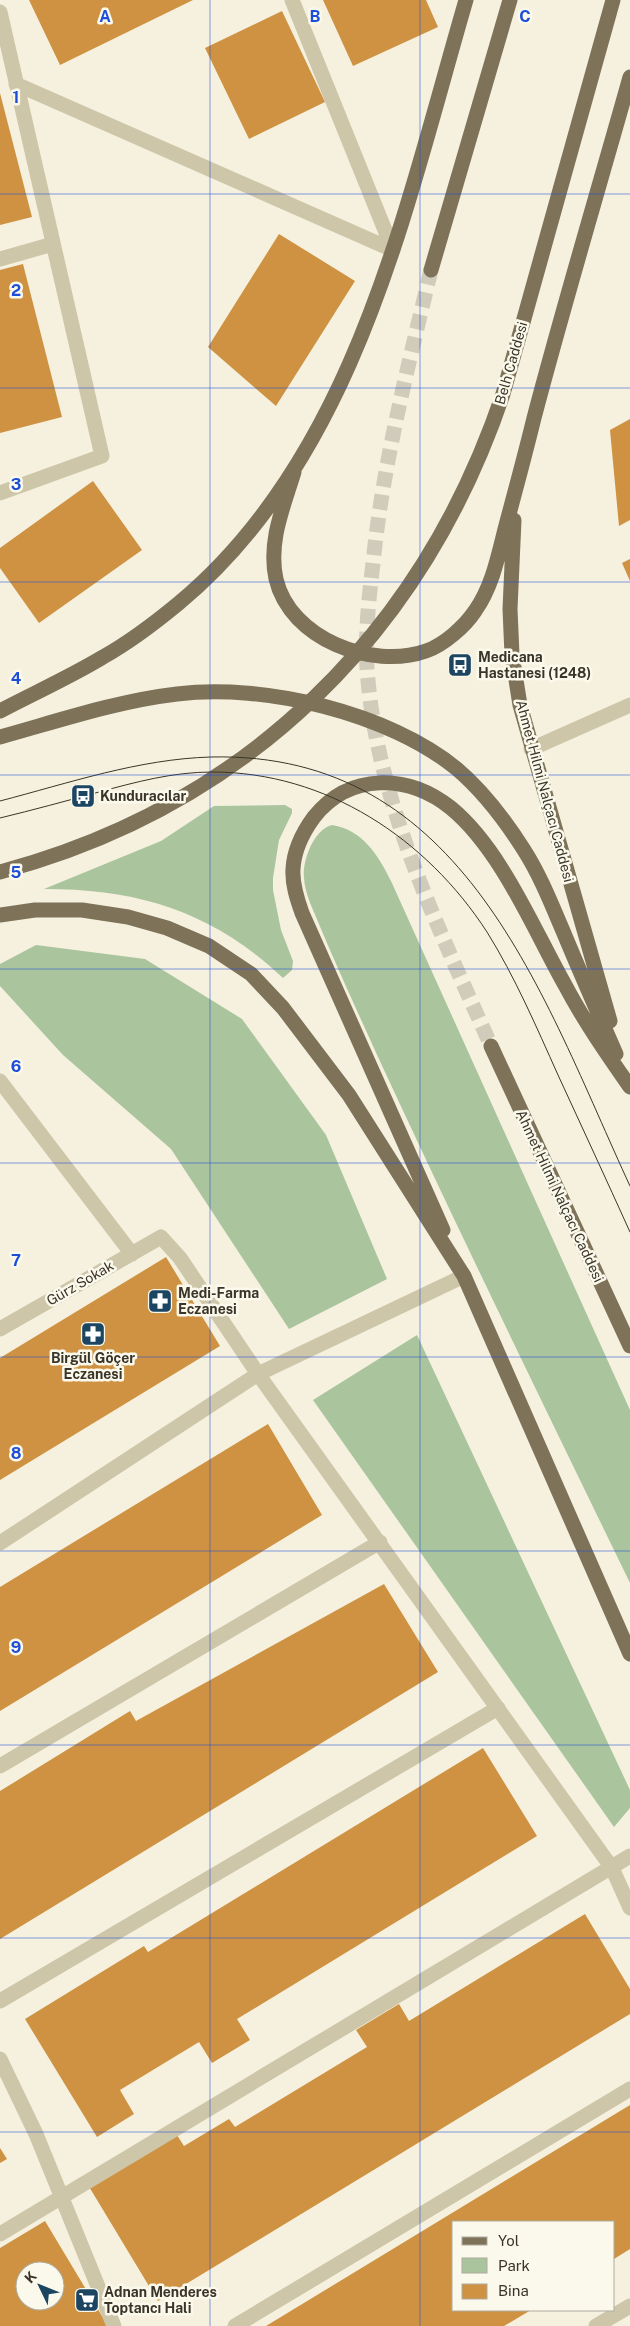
<svg xmlns="http://www.w3.org/2000/svg" width="630" height="2326" font-family="'Public Sans',sans-serif">
<rect width="100%" height="100%" fill="#f5f1de"/>
<!-- green -->
<path fill="#aac59d" d="M214,806L285,805L292,809V813L279,840L273,878V890L281,930L293,961L292,970L283,978C213,912 140,889 44,889L161,841Z
M332,825C363,830 378,855 391,881L630,1410V1583C545,1408 460,1234 378,1057C359,1015 339,972 321,929C315,913 305,896 304,878C302,861 314,829 332,825Z
M36,945L145,959L242,1019L326,1135L387,1279L289,1329L171,1149L63,1055L0,986V964Z
M417,1335L630,1790V1808L614,1827L313,1400Z"/>
<!-- building -->
<path fill="#cf9242" fill-rule="evenodd" d="M29,0H193L60,65Z
M323,0H426L438,27L353,66Z
M282,11L325,102L249,139L205,48Z
M0,93L32,217L0,225Z
M279,234L355,281L276,406L208,347Z
M23,264L62,417L0,433V270Z
M630,419V520L619,526L610,430Z
M93,481L142,550L39,623L0,568V548Z
M630,559V581L622,563Z
M166,1257L220,1346L0,1480V1358Z
M268,1424L322,1515L0,1711V1587Z
M384,1584L438,1672L0,1939V1791L130,1711L136,1721Z
M483,1748L537,1836L237,2019L250,2040L212,2063L199,2042L120,2090L134,2114L97,2137L25,2019L144,1946L148,1952Z
M585,1914L630,1989V2014L158,2301L88,2185L175,2132L184,2146L229,2119L235,2127L367,2047L356,2030L399,2004L409,2021Z
M630,2105V2249L614,2259V2222H454V2310H531L504,2326H266Z
M0,2148L7,2159L0,2163Z
M45,2221L108,2326H0V2248ZM25,2271H55V2301H25Z"/>
<g fill="none" stroke-linecap="round" stroke-linejoin="round">
<!-- major-tunnel -->
<path stroke="#d0cbba" stroke-width="15" stroke-dasharray="15 8" stroke-linecap="butt" d="M431,270C408,367 383,463 373,563C369,597 365,633 367,668C376,802 438,926 491,1046"/>
<!-- minor -->
<path stroke="#cec6a9" stroke-width="15" d="M292,0L393,250
M0,12L102,456L0,493
M16,84L393,250
M0,259L53,244
M531,749L630,705
M0,1081L132,1254
M0,1329L161,1237L180,1258L258,1374L612,1868L630,1908
M0,1543L258,1374L464,1276
M0,1766L380,1542
M0,2001L498,1708
M0,2059L36,2134L114,2326
M0,2234L630,1856
M235,2326L630,2089
M596,2326L630,2306"/>
<!-- major -->
<path stroke="#7e7259" stroke-width="15" d="M431,270L510,0
M294,472C283,508 268,542 276,579C290,639 372,670 426,651C444,645 465,626 475,611C492,587 498,557 505,529C515,492 525,455 534,418C564,304 598,191 630,77
M514,520L510,609L512,655L520,705L610,1021
M0,711C34,693 70,677 103,657C130,642 156,622 179,603C355,457 405,209 466,0
M0,737C58,721 117,701 177,694C264,683 389,713 457,769C484,792 505,820 524,850C540,875 551,903 563,931C580,972 598,1013 616,1054
M0,872C247,806 422,634 503,394L613,0
M0,915L35,910H82L128,917L167,928L209,946L251,974L283,1008L349,1095L464,1276L630,1654
M491,1046L630,1346
M443,1230L302,913C297,899 292,884 293,869C294,850 303,832 314,817C350,772 408,774 451,808C501,849 534,930 565,985C584,1021 607,1054 630,1087"/>
<!-- tram -->
<path stroke="#3b3529" stroke-width="1" d="M0,801C69,783 139,759 211,757C465,751 542,996 630,1186
M0,818C33,810 66,801 99,792C136,782 173,772 212,772C326,772 426,838 487,932C515,977 536,1026 558,1075C582,1127 606,1179 630,1232"/>
</g>
<!-- grid -->
<path fill="none" stroke="#1d4ed8" stroke-width="1" stroke-opacity="0.55" d="M210,0V2326M420,0V2326M0,194H630M0,388H630M0,582H630M0,775H630M0,969H630M0,1163H630M0,1357H630M0,1551H630M0,1745H630M0,1938H630M0,2132H630"/>
<!-- icons -->
<defs>
<symbol id="bus-square" viewBox="-11 -11 22 22"><rect x="-9" y="-9" width="18" height="18" rx="4" fill="#1b4560" stroke="#fbf9ec"/><path d="M-5-6H5V4H4V6H2V4H-2V6H-4V4H-5ZM-3.5-4V0h7V-4ZM-3.5 1.2v1.5H-2V1.2ZM2 1.2v1.5H3.5V1.2Z" fill="#fff"/></symbol>
<symbol id="pharmacy-square" viewBox="-11 -11 22 22"><rect x="-9" y="-9" width="18" height="18" rx="4" fill="#1b4560" stroke="#fbf9ec"/><path d="M-2-6h4v4h4v4h-4v4h-4v-4h-4v-4h4Z" fill="#fff"/></symbol>
<symbol id="supermarket-square" viewBox="-11 -11 22 22"><rect x="-9" y="-9" width="18" height="18" rx="4" fill="#1b4560" stroke="#fbf9ec"/><path d="M-6-5.5h2.5l.6 2H6L4.5 2H-2.5L-4.4-4H-6ZM-1.5 3.2a1.3 1.3 0 1 0 .1 0ZM3 3.2a1.3 1.3 0 1 0 .1 0Z" fill="#fff"/></symbol>
</defs>
<g fill-rule="evenodd">
<use href="#bus-square" x="446" y="651" width="28" height="28"/>
<use href="#bus-square" x="69" y="782" width="28" height="28"/>
<use href="#pharmacy-square" x="146" y="1287" width="28" height="28"/>
<use href="#pharmacy-square" x="79" y="1320" width="28" height="28"/>
<use href="#supermarket-square" x="73" y="2286" width="28" height="28"/>
</g>
<g text-anchor="middle" dominant-baseline="central" stroke-width="5" stroke-linejoin="round" paint-order="stroke">
<!-- street labels -->
<g font-size="14" fill="#3b3529" stroke="#fbf9ec">
<text transform="translate(511 363) rotate(-74)">Belh Caddesi</text>
<text transform="translate(545 791) rotate(75)">Ahmet Hilmi Nalçacı Caddesi</text>
<text transform="translate(560 1196) rotate(65)">Ahmet Hilmi Nalçacı Caddesi</text>
<text transform="translate(80 1283) rotate(-30)">Gürz Sokak</text>
</g>
<!-- poi labels -->
<g font-size="14" font-weight="bold" fill="#3b3529" stroke="#fbf9ec" text-anchor="start">
<text x="478" y="657">Medicana<tspan x="478" dy="16">Hastanesi (1248)</tspan></text>
<text x="100" y="796">Kunduracılar</text>
<text x="178" y="1293">Medi-Farma<tspan x="178" dy="16">Eczanesi</tspan></text>
<text x="93" y="1358" text-anchor="middle">Birgül Göçer<tspan x="93" dy="16">Eczanesi</tspan></text>
<text x="104" y="2292">Adnan Menderes<tspan x="104" dy="16">Toptancı Hali</tspan></text>
</g>
</g>
<g font-size="16" text-anchor="middle" font-weight="bold" fill="#1d4ed8" stroke="#fbf9ec" stroke-width="5" stroke-linejoin="round" paint-order="stroke">
<text x="105" y="22">A</text>
<text x="315" y="22">B</text>
<text x="525" y="22">C</text>
<text x="16" y="103">1</text>
<text x="16" y="296">2</text>
<text x="16" y="490">3</text>
<text x="16" y="684">4</text>
<text x="16" y="878">5</text>
<text x="16" y="1072">6</text>
<text x="16" y="1266">7</text>
<text x="16" y="1459">8</text>
<text x="16" y="1653">9</text>
</g>
<!-- legend -->
<rect x="452" y="2221" width="162" height="90" fill="#fbf9ec" stroke="#aeab9e"/>
<rect x="462" y="2237" width="25" height="8" fill="#7e7259" stroke="#aeab9e"/>
<text x="498" y="2246" font-size="15" fill="#3b3529">Yol</text>
<rect x="462" y="2258" width="25" height="15" fill="#aac59d" stroke="#aeab9e"/>
<text x="498" y="2271" font-size="15" fill="#3b3529">Park</text>
<rect x="462" y="2284" width="25" height="15" fill="#cf9242" stroke="#aeab9e"/>
<text x="498" y="2296" font-size="15" fill="#3b3529">Bina</text>
<!-- north arrow -->
<g transform="translate(40 2286) rotate(313)"><circle r="24" fill="#fbf9ec" stroke="#aeab9e"/>
<path d="M0-4L9 19L0 12L-9 19Z" fill="#1b4560"/>
<text y="-8" font-size="14" font-weight="bold" text-anchor="middle" fill="#3b3529">K</text>
</g>
</svg>
